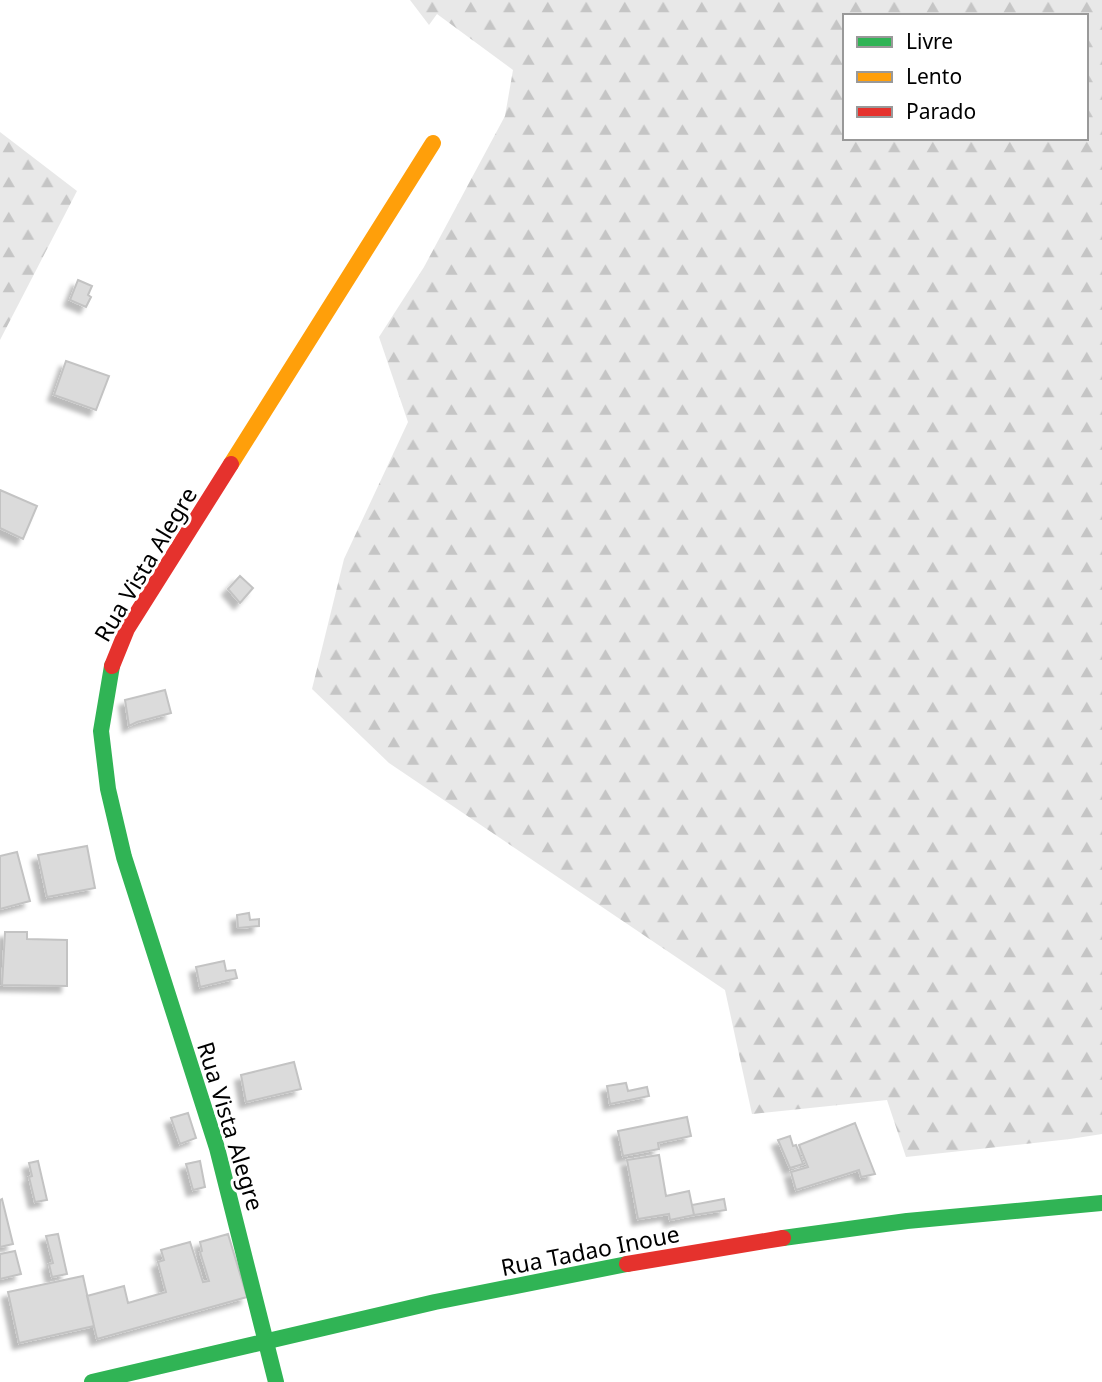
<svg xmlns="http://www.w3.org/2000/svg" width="1102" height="1382" font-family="'Noto Sans',sans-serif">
<defs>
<pattern id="forest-firs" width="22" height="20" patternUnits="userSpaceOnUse" patternTransform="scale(1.75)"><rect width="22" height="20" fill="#e8e8e8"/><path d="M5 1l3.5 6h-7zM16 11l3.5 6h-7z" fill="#c5c5c5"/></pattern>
<filter id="shadow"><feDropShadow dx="-6" dy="6" stdDeviation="2" flood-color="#0004"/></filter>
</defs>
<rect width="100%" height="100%" fill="#fff"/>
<!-- forest -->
<path fill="url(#forest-firs)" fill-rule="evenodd" d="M410,0H1102V1134L1070,1139L906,1157L887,1100L752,1114L725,990L389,763L312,689L344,559L408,422L379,337L424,267L505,116L513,70L437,14L429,25ZM845,16H1086V138H845Z
M0,132L77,191L0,340Z"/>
<!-- building -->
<path fill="#dbdbdb" stroke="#c3c3c3" stroke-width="2" filter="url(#shadow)" d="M78,280L92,286L88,295L91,297L86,307L70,300Z
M66,361L109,376L96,410L54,395Z
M0,490L37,506L23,539L0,528Z
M240,576L253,588L240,603L228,589Z
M165,690L171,713L137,722L129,726L125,700Z
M87,846L95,888L47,897L38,855Z
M17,852L30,901L0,909V856Z
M249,913L250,920L259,919V926L238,928L237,915Z
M5,932H27V939L67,940V986L2,985Z
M224,961L226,971L235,970L237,978L200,987L196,967Z
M294,1062L301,1089L246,1102L241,1075Z
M626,1083L628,1091L647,1087L649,1096L610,1104L607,1086Z
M188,1113L196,1138L180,1144L171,1118Z
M687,1117L691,1136L658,1143L659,1149L623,1156L618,1131Z
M855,1123L875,1174L861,1177L859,1170L796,1190L791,1172L808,1167L799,1145Z
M790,1136L793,1146L796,1145L803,1164L790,1168L778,1140Z
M659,1155L666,1196L689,1191L694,1215L670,1220L669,1214L638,1219L627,1160Z
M38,1161L47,1200L35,1202L29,1177L32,1176L29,1163Z
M200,1161L205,1187L193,1190L186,1164Z
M2,1199L13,1244L0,1247V1200Z
M724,1199L726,1210L694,1215L692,1205Z
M58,1234L67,1274L52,1277L49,1264L53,1263L46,1236Z
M228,1234L247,1297L97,1339L87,1296L124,1286L128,1303L166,1292L158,1262L164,1260L161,1250L190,1242L203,1282L209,1281L200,1252L202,1251L200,1242Z
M15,1251L21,1274L0,1279V1254Z
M83,1276L94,1326L19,1343L8,1292Z"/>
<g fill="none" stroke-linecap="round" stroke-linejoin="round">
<!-- fast -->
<path stroke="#30b455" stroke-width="16" d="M112,666L101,731L108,789L124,857L217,1148L276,1382
M783,1238L907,1221L1102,1203
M92,1382L435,1302L627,1264"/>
<!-- slow -->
<path stroke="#ff9f0a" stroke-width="16" d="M231,464L433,143"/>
<!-- jam -->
<path stroke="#e5322d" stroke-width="16" d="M112,666L127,629L231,464
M627,1264L783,1238"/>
</g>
<g text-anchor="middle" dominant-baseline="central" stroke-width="6" stroke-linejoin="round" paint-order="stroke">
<!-- street labels -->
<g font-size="23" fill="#000" stroke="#fff">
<text transform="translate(145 564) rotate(-59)">Rua Vista Alegre</text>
<text transform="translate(231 1126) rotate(73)">Rua Vista Alegre</text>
<text transform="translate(590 1250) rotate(-11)">Rua Tadao Inoue</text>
</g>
</g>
<!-- legend -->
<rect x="843" y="14" width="245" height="126" fill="#ffffff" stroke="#999999" stroke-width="2"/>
<rect x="857" y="37" width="35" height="10" fill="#30b455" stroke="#999999" stroke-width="2"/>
<text x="906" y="49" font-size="21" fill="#000000">Livre</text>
<rect x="857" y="72" width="35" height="10" fill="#ff9f0a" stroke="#999999" stroke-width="2"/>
<text x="906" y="84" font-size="21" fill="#000000">Lento</text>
<rect x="857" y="107" width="35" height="10" fill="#e5322d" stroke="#999999" stroke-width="2"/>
<text x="906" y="119" font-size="21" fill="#000000">Parado</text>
</svg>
